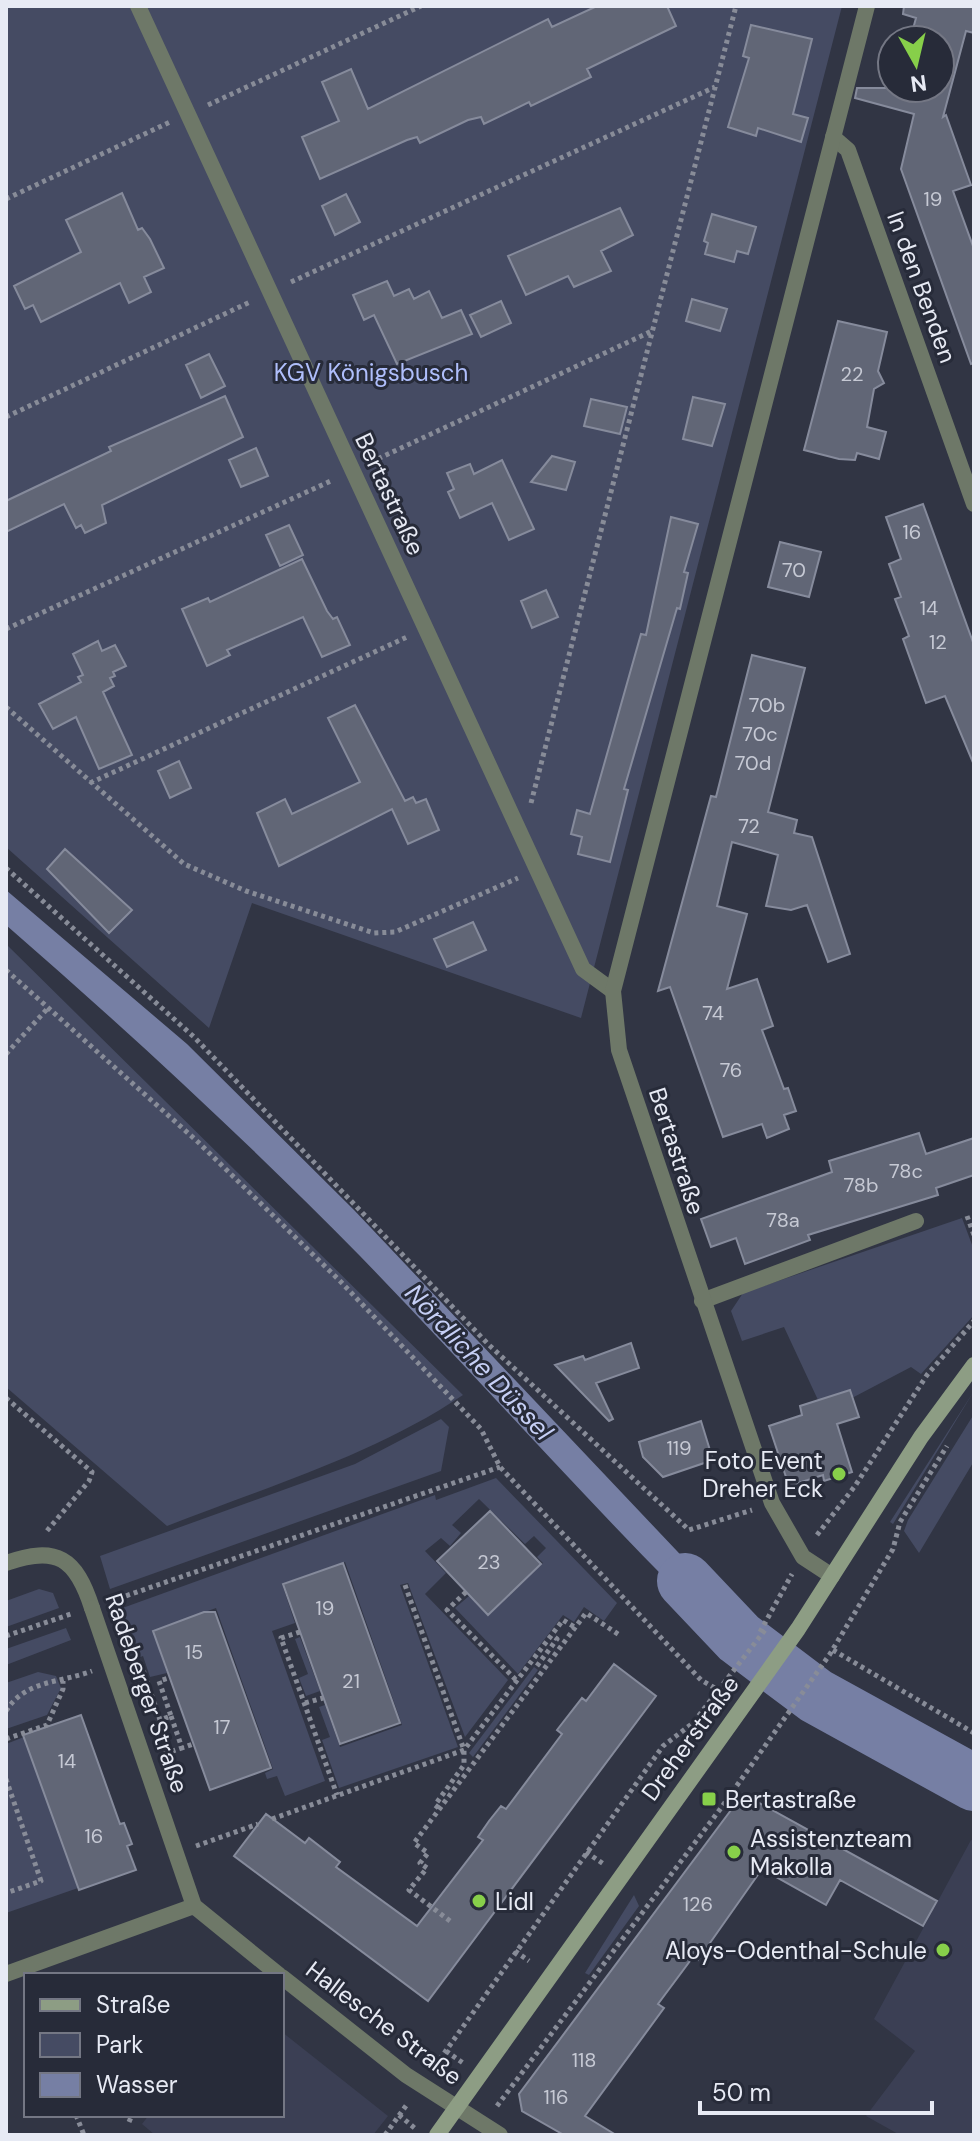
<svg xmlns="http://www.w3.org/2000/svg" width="980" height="2141" font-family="'DM Sans',sans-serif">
<rect width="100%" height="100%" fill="#313544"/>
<!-- built -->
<path fill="#3b3f54" d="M971,1840L974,1841V2135H900L866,2116L915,2051L874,2019Z
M282,2032L388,2116L373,2135H155L142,2124L149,2115H282Z"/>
<!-- green -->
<path fill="#454b63" d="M6,6H842L581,1018L252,903L209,1028L6,847Z
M6,944L463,1395C374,1455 266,1487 167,1526L6,1387Z
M962,1218L974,1250V1315L921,1374L911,1367L852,1398L849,1390L818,1400L784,1327L742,1341L731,1311L743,1293Z
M974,1391L893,1524L890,1522Z
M974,1414V1461L919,1553L904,1531L908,1520Z
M441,1419L449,1427L441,1471L110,1589L100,1556L355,1464Z
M496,1478L617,1603L604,1621L584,1607L574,1622L563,1615L518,1674L455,1608L469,1596L488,1616L543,1563L537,1557L546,1548L534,1536L525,1544L479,1499L452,1525L461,1533L450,1546L441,1538L425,1551L446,1573L425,1594L508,1680L465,1737L408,1583L400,1585L458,1747L339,1788L322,1740L330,1737L319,1707L325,1705L340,1747L402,1725L345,1562L282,1584L295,1623L272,1631L325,1781L285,1796L277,1776L267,1779L265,1773L273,1769L216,1608L153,1631L167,1673L150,1677L143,1656L135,1659L117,1610L435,1495L436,1500Z
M39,1589L53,1593L59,1608L6,1627V1601Z
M66,1628L71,1640L6,1665V1649Z
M300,1637L320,1691L306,1696L299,1678L308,1674L295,1639Z
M534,1667L538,1670L473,1757L469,1753Z
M38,1672L56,1676L61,1688L47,1715L6,1729V1683Z
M24,1737L78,1888L6,1913V1744Z
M634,1895L639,1906L589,1975L585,1973Z"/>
<!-- water -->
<path fill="#767fa4" d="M6,890L187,1044L354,1210L748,1626L733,1646C604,1521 485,1385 360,1256C247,1141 128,1031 6,925Z
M827,1687L974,1766V1796L811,1708Z"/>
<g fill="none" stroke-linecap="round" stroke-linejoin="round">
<!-- river -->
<path stroke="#767fa4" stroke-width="56" d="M685,1581L739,1638L816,1696L974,1783"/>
</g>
<!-- building -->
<path fill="#616676" stroke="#868b9c" stroke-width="2" d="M597,6H667L676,26L587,69L591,77L531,106L529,102L484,124L481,117L468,120L420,143L417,137L407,140L320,179L302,137L339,121L322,82L351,69L368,109L548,19L552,27Z
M904,6H974V33L966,31L943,117L946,115L971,185L953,191L974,249V363L971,364L901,169L914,114L855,98L857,88H940V40H910L916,18L903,14Z
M751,25L812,39L793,114L808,118L801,142L758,128L756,136L728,127L749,58L743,56Z
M122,193L138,230L142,228L150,239L164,268L144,277L151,292L129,303L120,283L41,322L33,305L25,309L14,286L81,252L66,220Z
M346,194L360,222L335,235L322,206Z
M620,208L633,235L601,251L611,271L574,287L568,276L526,295L508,256Z
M712,214L756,227L748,254L737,251L734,262L705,254L708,243L704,241Z
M387,281L394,296L409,289L414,299L429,291L442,318L461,310L472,334L397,364L374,315L364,320L353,295Z
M692,299L727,309L720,331L686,321Z
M501,301L511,323L481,337L470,315Z
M838,321L887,332L878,371L884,383L874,389L867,427L886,432L879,459L857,453L855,460L839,459L804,450Z
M209,354L225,386L201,398L186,365Z
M225,396L243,437L102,505L106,523L85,533L81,525L76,528L64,504L6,532V501L111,451L109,447Z
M693,397L725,404L712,446L683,439Z
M591,399L627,407L620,434L584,426Z
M256,448L268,476L241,487L229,460Z
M552,456L575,462L566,490L531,482Z
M502,460L534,529L509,540L492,503L460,518L448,492L454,489L447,473L470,464L474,474Z
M923,504L974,645V765L945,696L926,703L903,639L909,636L895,599L901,597L889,564L901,559L886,517Z
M671,517L698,524L684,572L688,573L680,609L677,608L624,789L628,790L610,862L578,854L582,837L571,834L577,810L590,814L641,634L646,635Z
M289,525L303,555L280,566L266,535Z
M780,542L821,552L809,597L768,587Z
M302,559L327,611L333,619L337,617L350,645L322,657L303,617L227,650L230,655L207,666L182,609L208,598L210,602Z
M546,590L558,617L532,628L521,601Z
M98,641L102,651L115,645L126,666L113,672L115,676L110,678L114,686L103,692L132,755L99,769L76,717L53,729L39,704L81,682L78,677L83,675L73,654Z
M752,655L805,668L768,812L797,820L794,833L812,837L850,954L828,962L807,905L791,910L766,906L778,855L732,842L717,906L747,914L727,989L757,979L773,1026L762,1030L784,1089L788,1088L796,1111L784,1115L789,1129L767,1138L762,1124L723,1137L670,987L658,991L711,796L716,797Z
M355,705L405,801L413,797L416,803L426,799L439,830L408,844L392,809L279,866L257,813L285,799L292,814L360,782L328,718Z
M179,761L191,788L170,798L158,771Z
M65,849L132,910L109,933L47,869Z
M473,922L486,950L447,967L434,939Z
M919,1133L926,1154L974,1138V1175L936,1188L938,1195L808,1235L810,1240L745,1264L736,1238L711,1247L701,1219L832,1172L829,1161Z
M631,1343L639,1368L596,1383L613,1419L609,1421L555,1365L583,1356L585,1360Z
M850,1390L859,1417L837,1424L852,1472L824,1481L823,1475L789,1486L769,1426L802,1415L800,1406Z
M701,1421L713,1460L663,1477L643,1457L639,1442Z
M490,1511L541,1564L488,1615L437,1561Z
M343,1563L400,1723L340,1744L283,1584Z
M204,1612H215L271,1768L210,1790L153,1631Z
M614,1664L656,1696L428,2001L234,1856L266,1814L305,1843L309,1838L340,1862L336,1867L417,1926L483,1840L478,1837L489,1821L501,1806L506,1809L562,1734L557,1730L582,1698L586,1701Z
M81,1715L120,1824L124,1823L132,1844L127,1846L136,1870L79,1890L23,1735Z
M743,1794L937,1901L923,1926L840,1880L826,1905L762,1869L698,1960L693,1957L658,2004L664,2008L585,2116L616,2135H564L522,2111L519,2094Z"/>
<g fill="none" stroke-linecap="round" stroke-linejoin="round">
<!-- path -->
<path stroke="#888c98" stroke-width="5" stroke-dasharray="4 4" stroke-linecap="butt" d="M208,105L421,6
M6,199L170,122
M291,282L715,87
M6,417L250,302
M371,462L652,331
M6,629L333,480
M6,707L184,864L246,891L374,933L395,932L518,878
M90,783L407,637
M531,803L736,6
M6,868L194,1037L489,1345L689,1530L752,1510
M6,970L198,1142L340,1281L481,1429L500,1467L701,1680L718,1690
M6,1054L48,1008
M967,1216L974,1235
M6,1398L92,1472L89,1481L46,1532
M817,1535L855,1486L927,1375L974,1321
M405,1585L464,1750V1765L435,1805L440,1809
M466,1592L447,1610L517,1681
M111,1601L500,1467
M300,1632L281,1638L337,1795
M760,1632L792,1574
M6,1636L71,1614
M833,1650L974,1733
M135,1662L140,1661L160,1720L171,1716L159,1681L169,1678
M537,1666L557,1639L552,1635
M305,1703L323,1698
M6,1711C25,1680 60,1683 92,1671
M171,1716L182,1748L193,1744
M6,1739L47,1725L63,1689V1681
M164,1754L182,1748
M6,1779L41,1881L6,1893
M272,1819L464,1750L563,1620L576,1628
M196,1846L258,1824
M586,1852L605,1865
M450,1921L409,1890L427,1868L420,1863L428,1853L414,1843L586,1613L621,1636
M515,1951L529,1961
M446,2051L463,2063
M435,2066L663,1746L693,1723L765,1630
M497,2106L721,1808L830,1654L893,1549L900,1522L947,1446
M76,2115L84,2135
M399,2115L417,2130
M129,2122L132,2115
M385,2135L408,2103"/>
<!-- service -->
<path stroke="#6e7868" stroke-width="16" d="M138,6L583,969L613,991
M702,1301L916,1221
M6,1563C57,1545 76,1558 92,1608"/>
<!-- minor -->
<path stroke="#6e7868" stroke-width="16" d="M833,137L848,150L974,504
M92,1608L194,1906
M194,1906L279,1975
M6,1974L194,1906
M282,1977L406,2075L500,2135"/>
<!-- tertiary -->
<path stroke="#6e7868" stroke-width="16" d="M832,1576L803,1557L772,1503L619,1050L613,991L867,6"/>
<!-- secondary -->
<path stroke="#8d9d84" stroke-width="16" d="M437,2135L798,1629L921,1437L974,1365"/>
</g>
<!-- markers -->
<g fill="#87cf4a" stroke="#272b39" stroke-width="3">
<circle cx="839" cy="1474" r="8"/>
<rect x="701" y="1791" width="16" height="16" rx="4"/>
<circle cx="734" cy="1852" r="8"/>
<circle cx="479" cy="1901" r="8"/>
<circle cx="943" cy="1950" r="8"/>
</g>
<g text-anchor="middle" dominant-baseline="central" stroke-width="6" stroke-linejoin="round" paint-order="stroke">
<!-- number labels -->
<g font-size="20" fill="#c6c9d4">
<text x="933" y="199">19</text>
<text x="852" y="374">22</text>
<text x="912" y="532">16</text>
<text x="794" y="570">70</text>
<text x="929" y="608">14</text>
<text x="938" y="642">12</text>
<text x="767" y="705">70b</text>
<text x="760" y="734">70c</text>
<text x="753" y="763">70d</text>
<text x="749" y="826">72</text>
<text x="713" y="1013">74</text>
<text x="731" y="1070">76</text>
<text x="906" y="1171">78c</text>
<text x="861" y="1185">78b</text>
<text x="783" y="1220">78a</text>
<text x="679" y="1448">119</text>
<text x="489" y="1562">23</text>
<text x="325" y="1608">19</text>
<text x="194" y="1652">15</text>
<text x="351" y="1681">21</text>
<text x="222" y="1727">17</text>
<text x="67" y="1761">14</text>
<text x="94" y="1836">16</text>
<text x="698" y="1904">126</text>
<text x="584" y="2060">118</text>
<text x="556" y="2097">116</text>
</g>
<!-- street labels -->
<g font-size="24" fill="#e7eaf4" stroke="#272b39">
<text transform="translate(922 287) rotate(70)">In den Benden</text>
<text transform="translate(390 494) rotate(65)">Bertastraße</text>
<text transform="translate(677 1151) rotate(72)">Bertastraße</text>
<text transform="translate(147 1693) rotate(71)">Radeberger Straße</text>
<text transform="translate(690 1738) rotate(-54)">Dreherstraße</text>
<text transform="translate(384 2023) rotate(37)">Hallesche Straße</text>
</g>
<!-- park labels -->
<g font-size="24" fill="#afbefb" stroke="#272b39">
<text x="371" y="372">KGV Königsbusch</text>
</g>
<!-- poi labels -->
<g font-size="24" fill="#e7eaf4" stroke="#272b39" text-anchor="start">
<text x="823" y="1460" text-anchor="end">Foto Event<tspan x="823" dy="28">Dreher Eck</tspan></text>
<text x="725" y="1799">Bertastraße</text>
<text x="750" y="1838">Assistenzteam<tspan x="750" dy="28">Makolla</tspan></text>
<text x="495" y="1901">Lidl</text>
<text x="927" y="1950" text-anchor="end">Aloys-Odenthal-Schule</text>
</g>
<!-- water labels -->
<g font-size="26" font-style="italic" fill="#c6cff5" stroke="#272b39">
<text transform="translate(479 1362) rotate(47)">Nördliche Düssel</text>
</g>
</g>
<!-- border -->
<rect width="980" height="2141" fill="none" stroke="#e7eaf4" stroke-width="16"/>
<!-- legend -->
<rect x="24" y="1973" width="260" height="144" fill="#272b39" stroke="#747784" stroke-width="2"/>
<rect x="40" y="1999" width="40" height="12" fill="#8d9d84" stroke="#747784" stroke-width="2"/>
<text x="96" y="2013" font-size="24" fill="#e7eaf4">Straße</text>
<rect x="40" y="2033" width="40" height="24" fill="#454b63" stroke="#747784" stroke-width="2"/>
<text x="96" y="2053" font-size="24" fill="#e7eaf4">Park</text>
<rect x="40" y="2073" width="40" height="24" fill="#767fa4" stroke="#747784" stroke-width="2"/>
<text x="96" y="2093" font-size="24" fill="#e7eaf4">Wasser</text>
<!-- north arrow -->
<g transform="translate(916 64) rotate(172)"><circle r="38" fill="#272b39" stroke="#747784" stroke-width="2"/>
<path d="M0-6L14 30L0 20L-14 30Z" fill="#87cf4a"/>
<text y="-12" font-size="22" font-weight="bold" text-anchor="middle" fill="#e7eaf4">N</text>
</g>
<!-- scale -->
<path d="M700 2101v12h232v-12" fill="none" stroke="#e7eaf4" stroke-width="4"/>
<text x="712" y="2101" font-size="24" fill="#e7eaf4" stroke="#272b39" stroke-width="6" paint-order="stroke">50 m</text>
</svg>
